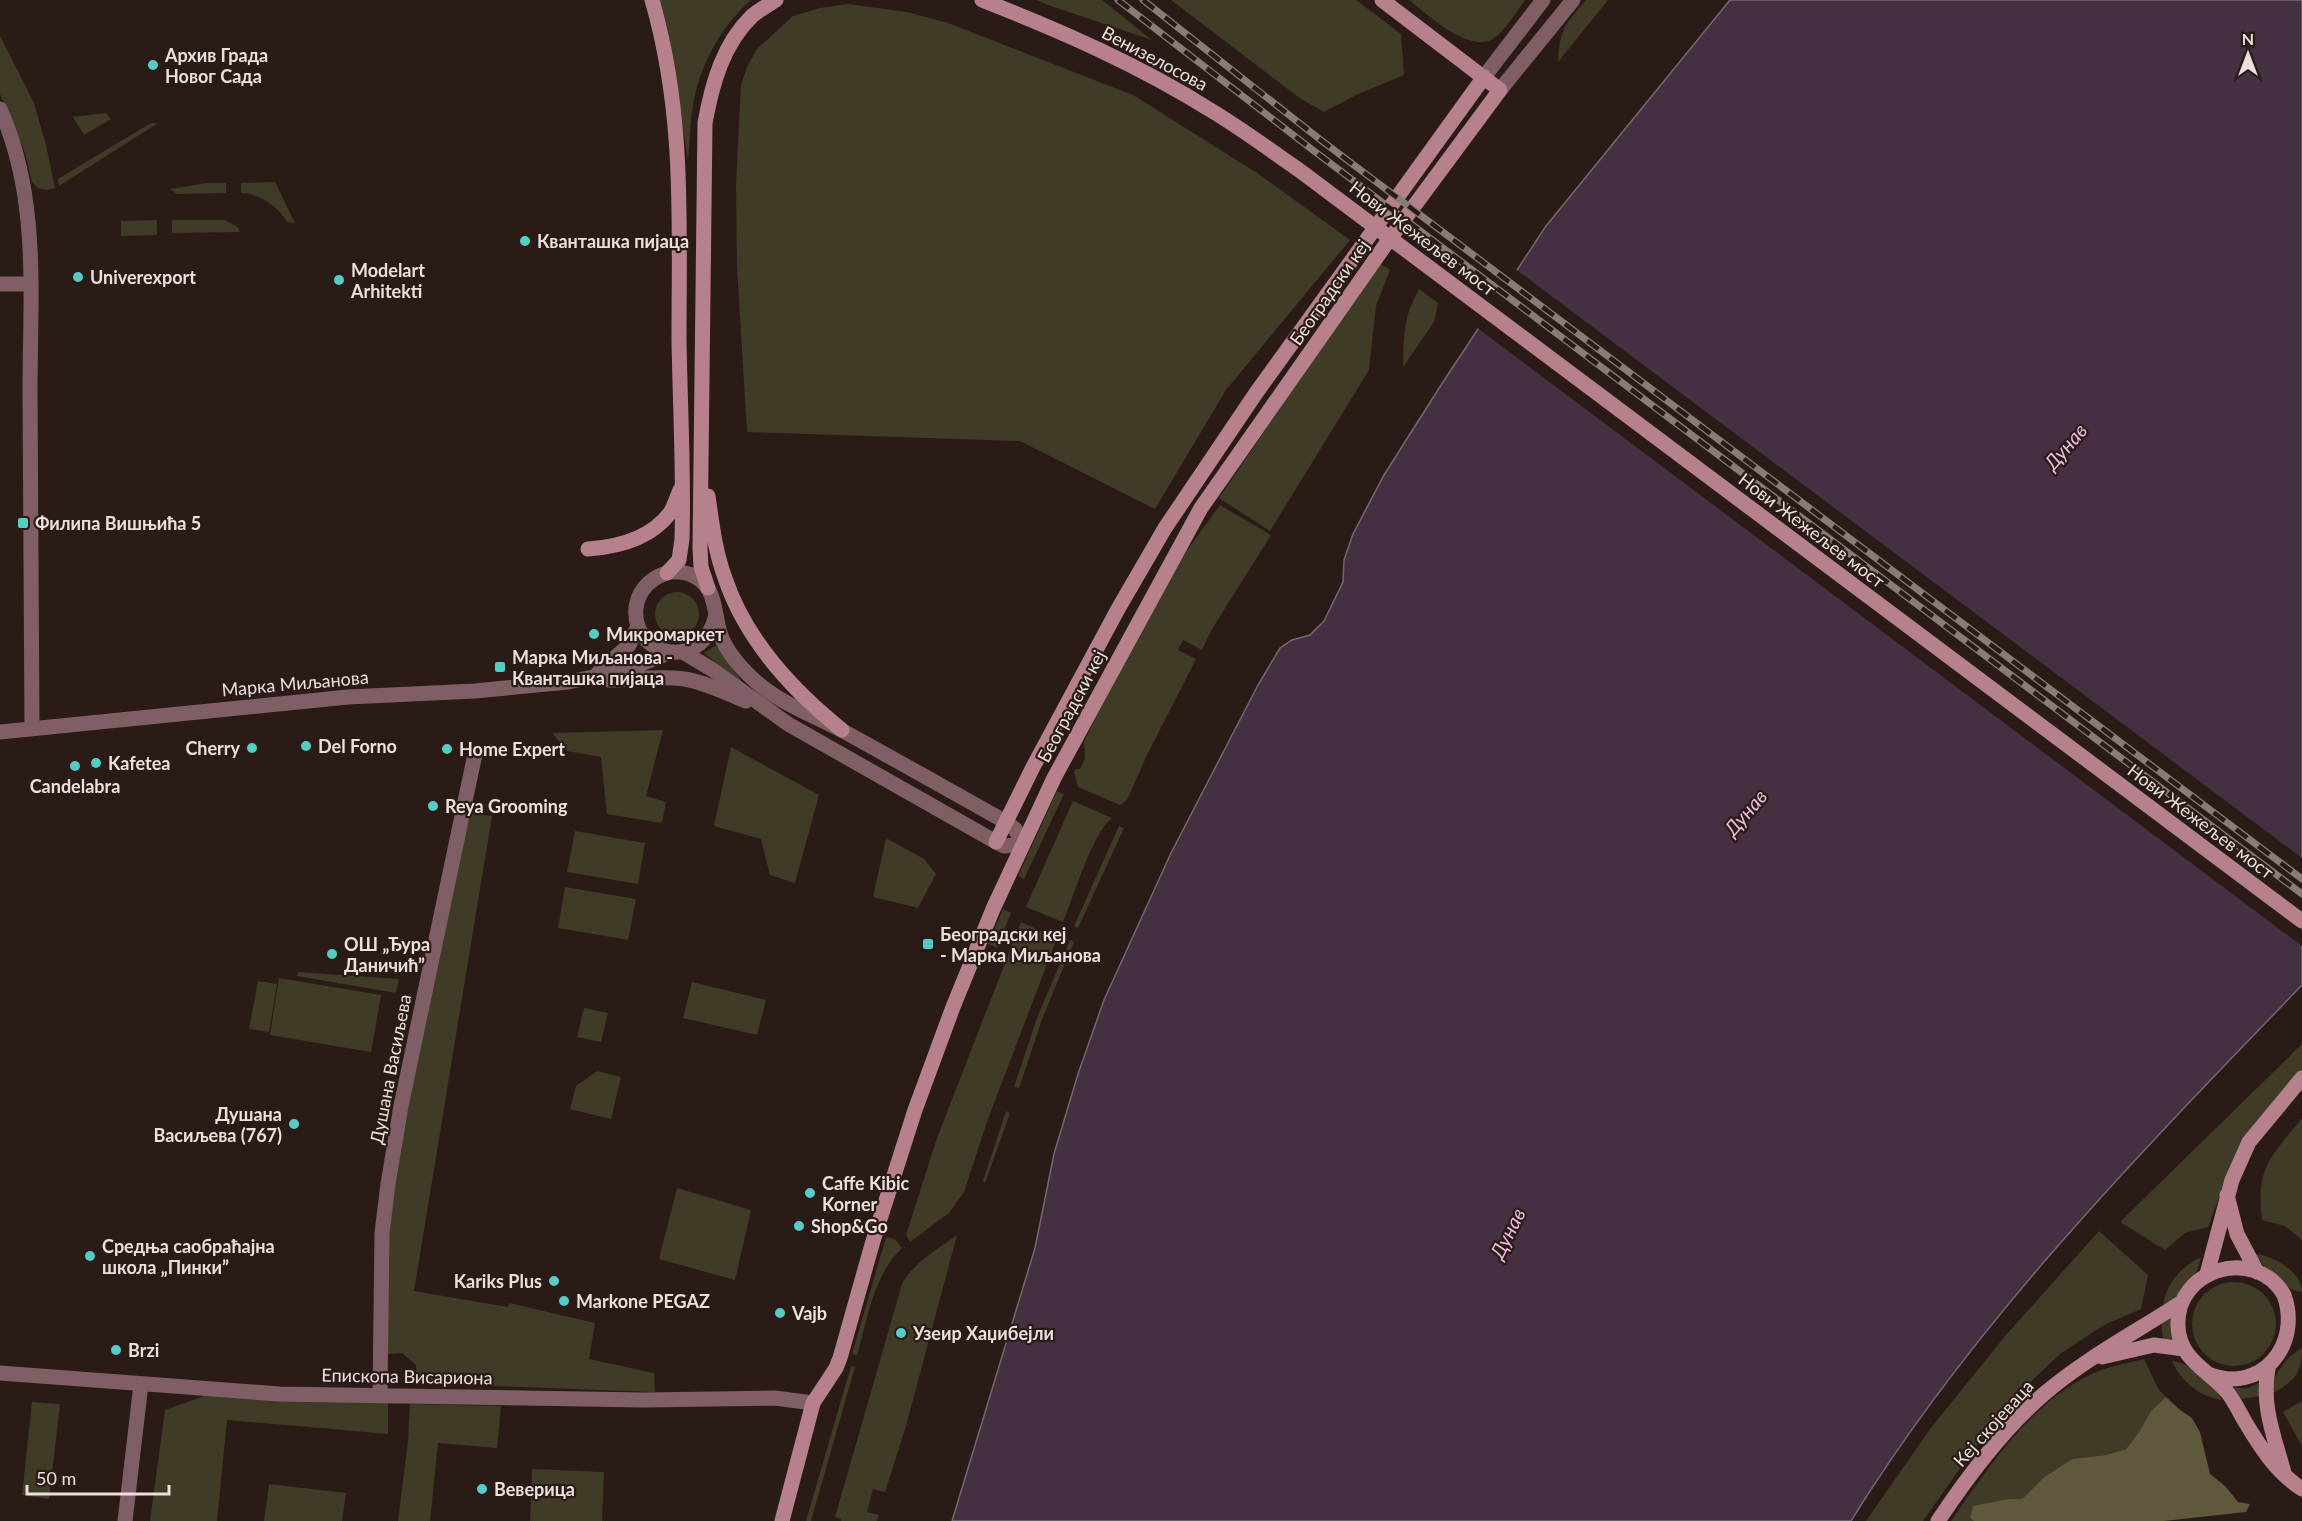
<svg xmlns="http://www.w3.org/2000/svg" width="2302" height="1521" font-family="Lato,sans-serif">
<rect width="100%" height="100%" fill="#2b1b17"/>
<!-- green -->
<path fill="#3f3b26" d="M659,0H751C722,26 704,58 695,95C690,116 690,140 688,161L668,30Z
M1036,0H1102L1152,40L1048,5Z
M1171,0H1356L1401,34L1404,75L1356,95L1324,112L1301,99Z
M1409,0H1525C1517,10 1503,35 1491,40C1466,51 1428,15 1409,0Z
M1586,0H1608L1558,62C1560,28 1565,25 1586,0Z
M848,4L907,12L948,23L1133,95L1257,173L1350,240L1226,390L1155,509L1020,441L747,432L737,267L736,184L741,85L747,67L757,49L793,16L820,8Z
M0,36L34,103L46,145L55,188L47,190L38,188L32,182L25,153L0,94Z
M106,113L111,119L84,135L73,117Z
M151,123H158L59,186L58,179Z
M275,182L295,223L287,222C279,207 258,193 241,193V183Z
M207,183H226V193L177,194L170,189Z
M157,220V235L121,236V221Z
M172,220H225L238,227L240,232L172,233Z
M1379,263L1390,270L1376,306L1369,370L1270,531L1219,498Z
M1419,289L1438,303L1434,322L1403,367C1404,336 1403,317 1419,289Z
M1220,505L1271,535L1212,629L1202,650L1183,640L1178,650L1196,659L1147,755L1127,800L1120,805L1078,787L1074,772L1076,769H1080L1085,759L1084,742L1098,713L1182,557Z
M655 614a22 22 0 1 1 44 0a22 22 0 1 1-44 0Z
M716,645L745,686L704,653Z
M663,730L646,796L666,802L662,823L607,814L601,757L567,751L552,733Z
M731,747L819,795L795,883L770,875L761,839L714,826Z
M1057,791L1064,794L1024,879L1018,876Z
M1073,801L1112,818C1093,832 1073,898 1063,922L1026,907Z
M467,813L492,816L414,1291L508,1307L509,1303L595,1323L589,1359L654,1373L655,1392L417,1383L416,1365L402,1353L388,1354V1232L406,1111Z
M1119,826L1124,828L1078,928L1074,926Z
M575,831L645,843L638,884L567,872Z
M886,838L924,859L936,874L918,908L873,897Z
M565,887L636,899L628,940L558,928Z
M1003,909L1011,913L997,948L988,944Z
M1021,922L1057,938L988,1119L964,1192L949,1213L910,1242L906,1235L937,1138Z
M1070,940L1074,942L1042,1019L1019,1088L1014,1087L1037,1018Z
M298,972L399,979L396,993L297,976Z
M279,978L381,995L371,1052L270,1035Z
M258,981L277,984L269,1032L249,1029Z
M692,982L766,1000L757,1035L683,1018Z
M584,1008L608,1013L601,1042L577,1037Z
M2302,1044V1071L2240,1143L2208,1227L2185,1233L2165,1250L2120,1222Z
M597,1071L621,1077L611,1119L570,1109L576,1086Z
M1006,1111L1010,1113L985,1183L983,1181Z
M2302,1118V1240L2285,1226L2262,1220C2256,1167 2270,1158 2302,1118Z
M677,1188L751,1210L735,1280L659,1259Z
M2099,1231L2148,1275L2141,1309L2104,1325L2060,1354L2021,1391L1968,1457L1923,1521H1866L1930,1429L2006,1335Z
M957,1235L906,1426L885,1492L873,1489L867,1512L879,1515L877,1521H841V1519L835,1517L902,1284C913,1263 938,1249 957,1235Z
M886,1237L895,1239L902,1248C873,1276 868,1318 857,1355L852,1354Z
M2256,1254C2274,1256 2302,1272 2302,1292C2283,1290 2265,1270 2256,1254Z
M2201,1257C2198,1278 2180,1297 2163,1308C2165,1285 2180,1267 2201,1257Z
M2192 1324a42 42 0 1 1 84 0a42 42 0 1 1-84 0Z
M2173,1315L2176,1342L2163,1340L2161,1321Z
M2302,1348C2302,1375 2293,1382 2270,1395C2272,1377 2285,1357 2302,1348Z
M2144,1359L2159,1390L2166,1397L2151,1411L2139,1432L2126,1449L2106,1455L2072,1459L2043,1478L2022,1499H2008L1970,1518L1974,1521H1951C1990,1465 2037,1393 2104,1369C2117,1365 2131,1362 2144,1359Z
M2172,1361C2193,1364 2212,1381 2222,1400C2199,1397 2181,1381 2172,1361Z
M851,1366L855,1367L811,1521H806Z
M2261,1382L2260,1396L2241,1399L2234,1388H2248Z
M207,1395L388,1401V1434L227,1420L217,1521H150L165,1410Z
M2302,1401V1446L2283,1412Z
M32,1402L60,1404L49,1499L22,1495Z
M410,1404L501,1406L497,1448L438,1443L430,1521H398L408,1441Z
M532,1469L604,1472L602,1521H530Z
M269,1484L346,1493L342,1521H264Z"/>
<!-- forest -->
<path fill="#5e583d" d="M2166,1397L2180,1410L2192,1418L2200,1432L2210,1474L2225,1486L2238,1502L2250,1504L2246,1512L2164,1521H1974L1970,1518L1973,1506L2008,1499H2022L2043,1478L2072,1459L2106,1455L2126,1449L2139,1432L2151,1411Z"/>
<!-- water -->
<path fill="#453041" stroke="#776570" stroke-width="1.5" d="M1730,0H2302V985C2140,1153 1974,1322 1851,1521H952L1035,1248L1054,1154L1078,1074L1104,1000L1171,853L1258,685L1280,648L1292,640L1310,635L1324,621L1343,582L1344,560L1353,534L1384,475L1443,382L1546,226Z"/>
<!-- pier -->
<path fill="#2b1b17" d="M1514,268L2302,858V946L1476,327Z"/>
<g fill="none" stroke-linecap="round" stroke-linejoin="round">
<!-- minor -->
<path stroke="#805e65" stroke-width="15" d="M0,109C40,197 30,298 30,391C31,504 31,616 32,728
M0,284H30
M0,1373L279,1394L644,1400L775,1398L813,1403
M380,1396L382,1233L388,1184L401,1106L475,754
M125,1521L141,1384"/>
<!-- tertiary -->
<path stroke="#805e65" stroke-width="15" d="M1484,77L1543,0
M1500,90L1573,0
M683,652L713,670L788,724L996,842L1004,846L1023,844L1015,829L1006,822C952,792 898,761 843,731C813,715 779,703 753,679C740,667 727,652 721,636C713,613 718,584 689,574C665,566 639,583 636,608C631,656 702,674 716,615
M598,673L629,645L638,626
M609,680C634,680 659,675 684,679C705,682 726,693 746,701
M0,732L348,697L475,691L568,682L623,671L671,652"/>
<!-- secondary -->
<path stroke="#b7808d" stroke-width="15" d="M652,0C685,114 679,222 679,339C680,405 684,472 682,539L679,560L667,573
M982,0C1061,31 1139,65 1212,111C1242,129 1270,150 1299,170L2302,921
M708,496C712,524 715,551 725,578C746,641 792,690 842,730
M588,549C618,547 651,538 670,513C674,507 677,497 680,490
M708,588L701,567L700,548L705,123C712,84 723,44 752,16C759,10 768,5 776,0
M996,842L1033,767L1118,609L1165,528L1256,393L1484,77
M2227,1195L2237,1234L2257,1272
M2207,1274L2232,1180L2249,1142L2302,1078
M2102,1357L2154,1345L2184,1349
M2268,1369C2261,1407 2275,1438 2284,1473
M2208,1374C2261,1395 2302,1345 2284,1295C2255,1245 2175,1269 2178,1326C2179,1360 2209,1370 2228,1393C2234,1401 2239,1411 2244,1420C2260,1447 2276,1472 2302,1489
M782,1521L813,1403L836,1368L840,1358L873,1241L915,1110L953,1007L993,909L1054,778L1201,508L1386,244L1500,90L1382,0
M1938,1521C1968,1476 2003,1429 2044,1394C2086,1358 2136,1332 2182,1302"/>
<defs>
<path id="rail" d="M1118,0L1314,151L2302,894
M1143,0L1322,141L2302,879"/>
</defs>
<!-- rail casing -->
<use href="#rail" stroke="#897c78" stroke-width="7"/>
<!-- rail -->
<use href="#rail" stroke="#2b1b17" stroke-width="4.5" stroke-dasharray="14" stroke-linecap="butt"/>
</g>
<!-- markers -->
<g fill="#54cdc7" stroke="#2b1b17" stroke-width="2">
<circle cx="153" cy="65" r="6"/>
<circle cx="525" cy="241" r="6"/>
<circle cx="78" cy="277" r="6"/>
<circle cx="339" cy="280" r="6"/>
<rect x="17" y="517" width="12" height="12" rx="3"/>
<circle cx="594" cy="634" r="6"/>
<rect x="494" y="661" width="12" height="12" rx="3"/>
<circle cx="306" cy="746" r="6"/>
<circle cx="252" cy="748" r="6"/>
<circle cx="447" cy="749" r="6"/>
<circle cx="96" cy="763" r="6"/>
<circle cx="75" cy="766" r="6"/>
<circle cx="433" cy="806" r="6"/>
<rect x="922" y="938" width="12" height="12" rx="3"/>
<circle cx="332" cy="954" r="6"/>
<circle cx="294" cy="1124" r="6"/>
<circle cx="810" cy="1193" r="6"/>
<circle cx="799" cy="1226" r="6"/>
<circle cx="90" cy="1256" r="6"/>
<circle cx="554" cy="1281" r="6"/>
<circle cx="564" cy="1301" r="6"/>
<circle cx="780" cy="1313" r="6"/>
<circle cx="901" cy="1333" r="6"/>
<circle cx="116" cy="1350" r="6"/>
<circle cx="482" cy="1489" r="6"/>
</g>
<g text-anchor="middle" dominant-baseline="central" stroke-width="4.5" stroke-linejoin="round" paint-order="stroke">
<!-- poi labels -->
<g font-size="18" font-weight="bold" fill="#ebe0dd" stroke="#2b1b17" text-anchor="start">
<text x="165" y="55">Архив Града<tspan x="165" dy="21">Новог Сада</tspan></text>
<text x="537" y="241">Кванташка пијаца</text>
<text x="351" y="270">Modelart<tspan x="351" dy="21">Arhitekti</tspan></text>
<text x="90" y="277">Univerexport</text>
<text x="35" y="523">Филипа Вишњића 5</text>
<text x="606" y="634">Микромаркет</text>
<text x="512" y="657">Марка Миљанова -<tspan x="512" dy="21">Кванташка пијаца</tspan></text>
<text x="318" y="746">Del Forno</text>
<text x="240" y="748" text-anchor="end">Cherry</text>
<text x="459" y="749">Home Expert</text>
<text x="108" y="763">Kafetea</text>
<text x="75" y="786" text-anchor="middle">Candelabra</text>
<text x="445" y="806">Reya Grooming</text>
<text x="940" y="934">Београдски кеј<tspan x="940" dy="21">- Марка Миљанова</tspan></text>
<text x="344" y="944">ОШ „Ђура<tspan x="344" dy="21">Даничић”</tspan></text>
<text x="282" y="1114" text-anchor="end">Душана<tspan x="282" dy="21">Васиљева (767)</tspan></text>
<text x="822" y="1183">Caffe Kibic<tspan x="822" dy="21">Korner</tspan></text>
<text x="811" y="1226">Shop&amp;Go</text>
<text x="102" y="1246">Средња саобраћајна<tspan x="102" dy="21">школа „Пинки”</tspan></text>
<text x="542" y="1281" text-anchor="end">Kariks Plus</text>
<text x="576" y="1301">Markone PEGAZ</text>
<text x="792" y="1313">Vajb</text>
<text x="913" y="1333">Узеир Хаџибејли</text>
<text x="128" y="1350">Brzi</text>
<text x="494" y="1489">Веверица</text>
</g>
<!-- street labels -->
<g font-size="18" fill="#ebe0dd" stroke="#2b1b17">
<text transform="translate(1155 58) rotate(28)">Венизелосова</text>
<text transform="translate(1423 238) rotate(37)">Нови Жежељев мост</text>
<text transform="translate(1329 292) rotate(-55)">Београдски кеј</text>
<text transform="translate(1812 530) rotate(37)">Нови Жежељев мост</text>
<text transform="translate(295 683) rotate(-5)">Марка Миљанова</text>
<text transform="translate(1071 706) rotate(-62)">Београдски кеј</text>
<text transform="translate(2201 821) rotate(37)">Нови Жежељев мост</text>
<text transform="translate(390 1069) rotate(-79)">Душана Васиљева</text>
<text transform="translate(407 1376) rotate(1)">Епископа Висариона</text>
<text transform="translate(1993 1423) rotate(-48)">Кеј скојеваца</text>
</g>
<!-- water labels -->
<g font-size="20" font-style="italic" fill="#eabce1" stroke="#2b1b17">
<text transform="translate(2065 446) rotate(-49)">Дунав</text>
<text transform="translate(1745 812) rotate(-49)">Дунав</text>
<text transform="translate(1507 1233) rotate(-63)">Дунав</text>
</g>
</g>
<!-- north arrow -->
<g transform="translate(2248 54)" stroke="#2b1b17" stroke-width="4.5" paint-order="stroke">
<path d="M0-4.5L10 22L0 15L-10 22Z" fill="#ebe0dd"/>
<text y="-9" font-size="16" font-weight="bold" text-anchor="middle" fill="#ebe0dd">N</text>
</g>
<!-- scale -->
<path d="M27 1485v9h142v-9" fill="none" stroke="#ebe0dd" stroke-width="3"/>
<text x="36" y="1485" font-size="18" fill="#ebe0dd" stroke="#2b1b17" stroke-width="4.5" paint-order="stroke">50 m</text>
</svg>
